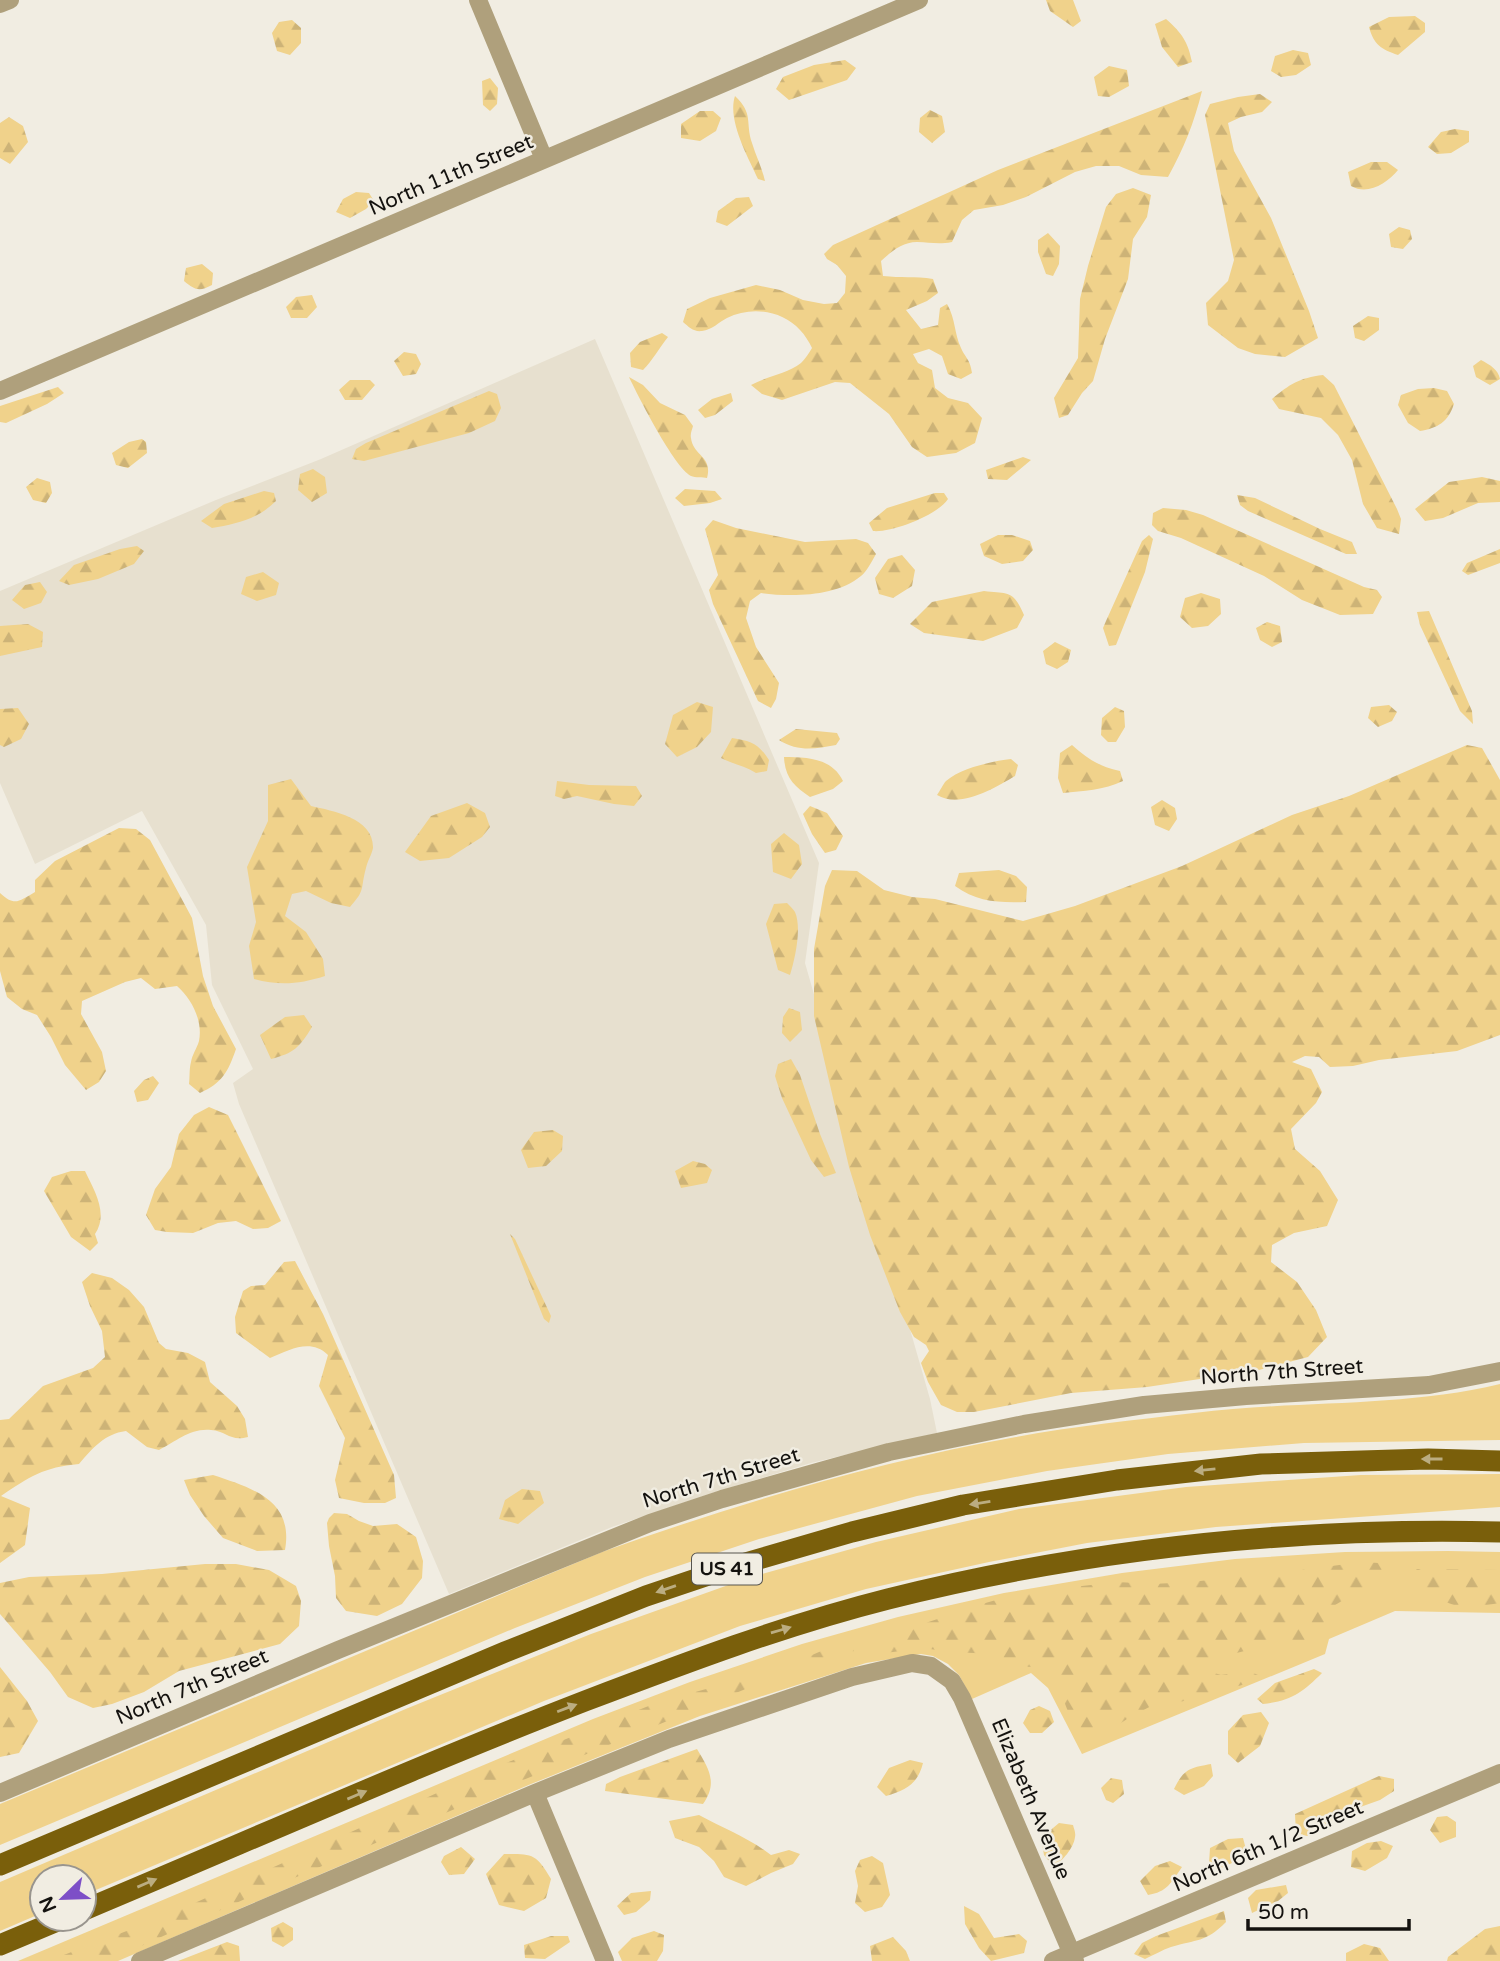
<svg xmlns="http://www.w3.org/2000/svg" width="1500" height="1961" font-family="'Varela Round',sans-serif">
<defs>
<pattern id="forest-firs" width="22" height="20" patternUnits="userSpaceOnUse" patternTransform="scale(1.75)"><rect width="22" height="20" fill="#f0d28b"/><path d="M5 1l3.5 6h-7zM16 11l3.5 6h-7z" fill="#cdb377"/></pattern>
</defs>
<rect width="100%" height="100%" fill="#f1ede2"/>
<!-- built -->
<path fill="#e7e0cf" d="M595,339L819,863L805,963L930,1399L937,1433L811,1463L712,1493L612,1527L449,1594L239,1104L233,1083L253,1069L212,985L206,925L142,811L35,864L0,783V591L216,500L321,459Z"/>
<!-- green -->
<path fill="#f0d28b" d="M1500,1384V1440L1304,1443L1168,1454L1047,1471L917,1496L759,1539L645,1577L515,1628L0,1845V1804L602,1552C737,1504 875,1462 1016,1437C1075,1426 1135,1420 1194,1413C1296,1400 1400,1408 1500,1384Z
M1500,1474V1507L1216,1527L1087,1543L989,1562L866,1589L740,1626L544,1701L84,1895V1877H42V1913L0,1931V1882L408,1708L591,1634L748,1578L876,1542L1019,1509L1186,1487L1361,1475Z
M1448,1551L1500,1552V1613L1395,1611L1329,1639L1325,1654L1082,1754L1048,1688L1031,1673L972,1699L959,1675L948,1664L933,1656L921,1654L866,1663L700,1716L531,1784L118,1961H18L593,1719L690,1682L802,1644L898,1617L1004,1593L1122,1573L1235,1559L1345,1552Z"/>
<!-- forest -->
<path fill="url(#forest-firs)" d="M1046,0H1073L1081,21L1073,27L1050,11Z
M1415,16L1425,23V32L1398,55C1381,49 1374,45 1369,27L1389,17Z
M1166,19C1182,33 1188,42 1192,62L1178,67L1162,47L1155,24Z
M292,20L301,28V43L290,55L277,51L272,33L279,22Z
M1293,50L1308,53L1311,65L1296,75L1281,77L1271,71L1275,56Z
M845,60L856,68L847,80L789,100L776,89L783,77L814,65Z
M1109,66L1127,70L1129,86L1109,97L1098,96L1094,77Z
M490,78L498,88L497,104L490,111L483,105L482,81Z
M1202,91C1194,123 1184,148 1168,177L1141,175L1119,166H1096L1075,172L1026,197L1003,205L974,210L962,220L952,242C937,245 930,242 917,242C902,242 891,252 881,261L883,276C901,278 915,276 933,279L938,293L927,301L906,310L921,329L938,325L940,308L947,304C956,320 954,333 961,348C966,359 970,359 972,373L961,379L948,374L942,356L929,349L913,354L918,363L932,370L935,388L948,398L968,403L982,418L975,443L956,453L927,457L912,447L889,414L850,383L835,382L782,400L762,394L751,385C767,376 787,374 801,363C805,359 809,353 812,348C809,342 805,335 800,330C782,310 751,306 727,318C719,322 712,330 702,331C693,332 689,327 683,322L687,309L710,298L756,285L780,290L803,300L824,304L837,303L845,293L846,276L837,265L827,259L824,254L833,245L998,170Z
M1260,94L1272,102L1262,112L1241,117L1228,123L1234,151L1271,218L1309,311L1318,338L1285,357L1255,354L1238,348L1208,325L1206,303L1228,281L1234,260L1205,115L1210,104L1238,97Z
M735,96C754,114 745,122 752,143C756,156 762,168 765,181L758,179C748,157 727,120 735,96Z
M930,110L942,116L945,132L932,143L919,132L920,118Z
M700,111H713L721,118L716,131L700,141L681,138V124Z
M9,117L23,126L28,142L10,164L0,158V123Z
M1455,129L1469,131V142L1451,153L1437,154L1428,147L1441,132Z
M1371,162H1387L1398,170C1387,183 1368,196 1351,186L1348,172Z
M1133,188L1151,195L1147,217L1133,239L1128,279L1105,339L1093,381L1082,393L1068,415L1059,418L1054,398L1078,358L1080,299L1088,266L1106,207L1116,194Z
M356,192L369,193L374,201L366,209L350,218L336,212L343,199Z
M749,197L753,206L727,226L716,222L718,211L736,198Z
M1399,227L1410,230L1412,239L1403,249L1391,247L1389,234Z
M1048,233L1060,246L1059,264L1053,276L1046,274L1038,252V240Z
M202,264L213,273L212,285C199,292 195,290 184,281L186,268Z
M312,295L317,307L307,318H291L286,307L296,297Z
M1368,316L1379,318V330L1364,341L1355,338L1353,326Z
M662,333L668,337C659,348 653,360 643,370L631,367L630,353L640,342Z
M404,352L416,354L421,364L416,374L403,376L394,361Z
M1481,360C1490,365 1498,369 1500,379L1490,385L1476,377L1473,366Z
M1323,375L1334,385L1397,509L1401,519L1399,534L1377,528L1363,504L1352,460L1338,435L1321,418L1279,409L1272,399C1290,384 1299,378 1323,375Z
M629,377L643,385L660,403L685,415L693,426C692,430 690,434 691,438C693,456 713,456 707,478C703,477 695,478 691,476C674,467 638,396 629,377Z
M350,380H370L375,385L362,400H345L339,390Z
M58,387L64,393L47,404L6,423L0,422V406Z
M1434,388L1447,391L1454,404C1448,422 1438,428 1420,431L1408,423L1398,405L1401,395L1418,389Z
M489,391L497,394L501,408L495,421L469,433L364,461L352,459L356,449L366,443Z
M731,393L733,401L715,415L705,418L698,410L712,399Z
M142,439L146,442L147,453L128,468L116,465L112,453L129,442Z
M1023,457L1031,460L1007,480L988,479L986,470Z
M313,469L325,477L327,493L312,502L298,490L300,474Z
M1482,477L1500,481V502L1478,503L1443,518L1425,521L1415,509L1449,482Z
M37,478L50,482L52,493L46,503L33,500L26,487Z
M685,489L715,491L722,499L710,503L684,506L675,498Z
M264,491L274,493L276,501C258,519 236,524 212,528L201,521L224,504Z
M935,493H944L948,499C938,515 891,533 873,531L869,523L887,508Z
M1237,495L1255,498L1320,529L1352,542L1357,554H1346L1248,511L1240,505Z
M1163,508L1186,510L1203,515L1364,587L1377,590L1382,597L1373,614L1340,615L1302,600L1264,576L1181,538L1158,531L1152,525L1153,513Z
M713,520L736,528L805,542L856,539L868,543L876,554C872,561 867,571 861,576C836,597 791,597 761,593L750,601L746,618L756,647L779,683L776,699L771,708L758,701L713,604L709,590L718,575L705,529Z
M998,535H1012L1030,541L1033,550L1023,561L1002,564L984,556L980,544Z
M1149,535L1153,539L1145,572L1116,645L1109,646L1103,628L1106,621L1142,541Z
M137,546L144,551L134,564L98,579L69,585L59,581L74,565L120,549Z
M1500,549V563L1468,575L1462,571L1467,563Z
M902,555L915,570L912,586L893,598L879,594L875,578L888,559Z
M263,572L279,583L276,595L257,601L241,594L246,577Z
M40,582L47,592L41,603L24,609L12,600L25,585Z
M984,591C1009,594 1013,590 1024,615L1017,628L983,641L924,633L910,624L932,602Z
M1201,593L1220,599L1221,614L1208,626L1192,628L1180,617L1185,598Z
M1429,611L1472,711L1473,724L1460,711L1420,625L1417,612Z
M1267,622L1280,626L1282,642L1272,647L1260,640L1256,628Z
M28,624L43,632L42,647L0,656V626Z
M1055,642L1071,650L1068,662L1057,669L1046,664L1043,651Z
M697,702L713,707L711,732L697,747L677,757L665,744L673,715Z
M1389,705L1397,712L1392,721L1378,727L1368,718L1371,707Z
M1115,707L1124,711L1125,727L1116,742H1108L1101,735L1102,718Z
M18,708L29,724L21,739L4,747L0,745V709Z
M796,729L837,733L840,739L836,745C815,749 798,752 779,740Z
M732,738C751,741 758,743 769,760L767,771L756,773C745,766 733,764 721,758Z
M1072,745C1087,758 1099,767 1120,771L1123,781C1104,790 1083,791 1063,793L1058,778L1060,753Z
M1467,745L1482,748L1500,780V1035L1457,1051L1379,1060L1353,1066L1330,1067L1319,1057L1305,1056L1292,1062L1311,1069L1322,1092L1316,1103L1291,1129L1295,1149L1320,1171L1338,1200L1327,1226L1294,1233L1272,1245L1271,1262L1297,1282L1316,1310L1327,1337L1308,1357L1259,1370L1147,1387L1071,1393L974,1412H957L941,1405L928,1382L921,1363L929,1351L926,1345L914,1337L900,1312L870,1235L849,1167L814,1016V949L825,886L832,870L857,871L884,890L912,897L935,899L1023,921L1075,906L1182,866L1292,815L1349,796Z
M784,757C807,757 832,758 843,781L833,789L810,797C794,786 785,778 784,757Z
M1011,759L1018,765L1015,776C995,788 960,809 937,795C940,791 943,784 946,781C961,768 993,761 1011,759Z
M291,779L311,806C333,811 374,818 373,848C372,854 367,862 366,868C360,890 366,889 350,907L331,903L306,891L292,894L285,916L306,932L323,959L325,976C300,984 280,986 254,979L249,946L256,922L247,867L268,821V785Z
M557,781L589,785L636,786L642,796L634,806L614,804L577,796L564,799L555,796Z
M1162,800L1175,808L1177,819L1169,831L1155,825L1151,807Z
M467,803L485,813L490,827L482,837L449,858L420,861L405,852L431,816Z
M810,806L827,813L843,836L836,850L825,853L812,834L803,814Z
M119,828L136,829L150,840L192,918L203,976L213,1006L236,1049C228,1072 222,1083 200,1093L189,1084C190,1077 189,1069 191,1062C192,1055 197,1048 199,1041C203,1021 192,999 177,986L155,989L141,978L125,982L82,1001L81,1014L102,1052L106,1071L99,1082L86,1090L65,1065L51,1037L37,1015L22,1009L7,997L0,971V893C15,907 19,901 35,892V880L55,861Z
M784,833L799,845L802,864L791,879L773,872L771,844Z
M999,870L1016,876L1027,887L1026,902C999,903 977,902 955,886L959,873Z
M787,903C790,906 793,909 795,912C802,928 795,959 790,975L778,970L766,924L774,904Z
M789,1008L800,1012L802,1030L790,1042L782,1033L783,1017Z
M304,1015L312,1027C299,1048 294,1053 271,1059L260,1035L285,1017Z
M791,1059L800,1075L820,1134L836,1173L824,1177L811,1160L782,1098L775,1076L778,1064Z
M153,1076L159,1083L148,1100L137,1102L134,1091L144,1080Z
M209,1107L228,1115L281,1221L268,1228L253,1229L236,1221L218,1223L193,1233L167,1232L155,1230L146,1215L155,1189L171,1167L179,1134L194,1115Z
M553,1130L563,1136L562,1151L546,1166L528,1168L521,1150L534,1132Z
M693,1161L705,1164L712,1170L707,1183L681,1188L675,1171Z
M71,1171H85C94,1190 109,1214 95,1234L98,1243L90,1251L71,1237L44,1191L52,1177Z
M510,1234L515,1239L551,1316L549,1323L544,1319Z
M295,1261L323,1314L394,1475L396,1498L385,1503H364L339,1498L335,1480L345,1438L319,1386L328,1355C310,1338 290,1350 270,1358L236,1333L235,1317L243,1291L251,1286L265,1285L284,1262Z
M92,1273L112,1278L129,1290L144,1307L159,1343L166,1349L188,1353L205,1362L210,1382L237,1406L245,1419L248,1437C230,1442 227,1431 211,1430C190,1428 177,1441 159,1450L147,1447L126,1431C104,1434 93,1448 79,1464C44,1467 29,1477 1,1496L30,1508L25,1545L0,1563V1420L9,1419L43,1386L93,1368L105,1357L102,1331L90,1306L82,1282Z
M213,1475C252,1488 294,1500 285,1550L257,1551L223,1538L204,1516L190,1495L184,1480Z
M522,1489L540,1491L544,1503L518,1524L499,1519L505,1500Z
M334,1513L347,1514L359,1521L373,1526L397,1524L416,1537L423,1561L422,1578L402,1604L377,1616L346,1611L336,1598L335,1576L329,1546L327,1523L329,1518Z
M1362,1562L1379,1563L1387,1573L1381,1588L1352,1595L1330,1608L1321,1629L1305,1645L1289,1640L1208,1660L1198,1668L1221,1675L1249,1671L1258,1675L1242,1685L1180,1702H1159L1130,1717L1106,1733L1092,1738L1080,1732L1069,1714L1060,1691L1051,1679L1034,1667L1013,1666L993,1656L974,1653L949,1652L924,1648L885,1653L877,1649L884,1637L982,1604L1021,1593L1117,1582L1153,1584L1191,1582L1294,1571Z
M205,1564H236L269,1570L296,1586L301,1601L299,1626L280,1644L179,1671L144,1692L112,1704L93,1708L68,1697L50,1672L0,1614V1583L29,1577L102,1574Z
M1417,1569L1500,1570V1603L1480,1606L1454,1605L1409,1589L1404,1581Z
M852,1644L854,1651L808,1666L805,1658L826,1649Z
M0,1667L27,1701L38,1721L19,1753L0,1757Z
M1314,1669L1322,1673C1303,1692 1291,1701 1263,1704L1257,1699L1275,1683Z
M749,1677L748,1688L506,1787L245,1899L108,1961H48L166,1916L481,1773L656,1703Z
M1039,1706L1050,1711L1054,1722L1042,1733H1030L1023,1723L1030,1710Z
M1261,1712L1269,1723L1260,1746L1238,1763L1228,1754V1731L1243,1715Z
M697,1749C709,1769 718,1783 703,1804L605,1791L606,1784L620,1777Z
M910,1760L923,1763C918,1784 906,1790 886,1796L877,1787L889,1768Z
M1211,1764L1213,1776L1204,1786L1184,1795L1174,1789C1184,1769 1189,1768 1211,1764Z
M1379,1776L1394,1779V1791L1380,1800L1349,1811L1307,1836L1296,1833L1295,1814Z
M1111,1778L1122,1780L1124,1794L1113,1803L1106,1800L1101,1788Z
M699,1815C723,1828 749,1838 771,1855L789,1850L800,1854L793,1864L771,1873L746,1886L724,1877L714,1861L699,1847L675,1838L669,1821Z
M1447,1816L1456,1822V1837L1440,1843L1430,1830L1437,1817Z
M1059,1823L1073,1825C1074,1829 1076,1833 1075,1837C1074,1848 1062,1861 1054,1867L1044,1855L1041,1838Z
M1243,1838L1247,1853L1232,1863L1219,1869L1209,1863L1210,1848L1228,1839Z
M1381,1841L1393,1846L1387,1858L1365,1871L1351,1867L1352,1851L1367,1843Z
M461,1847L475,1859L464,1874L449,1875L441,1862L444,1856Z
M504,1854C532,1854 536,1853 551,1879L546,1898L524,1911L499,1905L486,1874Z
M872,1856L883,1863L890,1895L882,1907L865,1912L855,1903L858,1886L855,1871L860,1860Z
M1170,1861L1182,1867C1171,1883 1167,1892 1148,1895L1140,1881L1155,1866Z
M1286,1885L1288,1893L1278,1901L1252,1913L1248,1898L1256,1890Z
M651,1891L650,1900L636,1912L624,1915L617,1906L631,1893Z
M964,1906L979,1914L994,1938L1019,1934L1027,1941L1024,1953L991,1961L979,1948L965,1924Z
M1224,1911L1226,1922C1205,1943 1197,1939 1171,1947C1162,1950 1154,1955 1145,1959L1134,1954L1142,1943L1156,1936Z
M283,1922L293,1928V1940L283,1947L272,1941L271,1928Z
M1500,1926V1961H1447L1448,1957L1485,1929Z
M654,1931L664,1935L663,1951L657,1961H622L618,1952L632,1938Z
M551,1936H568L570,1942L545,1959L525,1958L524,1945Z
M893,1937L906,1951L910,1961H872L870,1946Z
M227,1942L239,1946L240,1961H178Z
M1364,1944L1380,1948L1389,1961H1346V1953Z"/>
<g fill="none" stroke-linecap="round" stroke-linejoin="round">
<!-- minor -->
<path stroke="#afa07c" stroke-width="18" d="M478,0L544,159
M0,4L10,0
M0,391L919,0
M0,1793L338,1650L650,1523L722,1499L828,1469L889,1452L1024,1424L1144,1405L1246,1396L1429,1385L1500,1371
M535,1793L605,1961
M140,1961L535,1793L669,1739L852,1677L912,1663L931,1666L952,1681L962,1698L1075,1961
M1053,1961L1500,1773"/>
<!-- primary -->
<path stroke="#7a5f0b" stroke-width="21" d="M0,1865L505,1652L646,1596L735,1566L852,1532L963,1505L1117,1480L1261,1464L1428,1459L1500,1461
M84,1910C251,1840 417,1766 585,1701C685,1663 785,1625 888,1599C1088,1549 1294,1527 1500,1532
M0,1945L62,1919"/>
</g>
<!-- one-way arrows -->
<defs><path id="oneway-solid" d="M-6-.8H1V-3.2L6.5 0L1 3.2V.8H-6Z" transform="scale(1.75)"/></defs>
<g fill="#bbad81">
<use href="#oneway-solid" transform="translate(1432 1459) rotate(-180)"/>
<use href="#oneway-solid" transform="translate(1205 1470) rotate(174)"/>
<use href="#oneway-solid" transform="translate(980 1503) rotate(171)"/>
<use href="#oneway-solid" transform="translate(666 1589) rotate(161)"/>
<use href="#oneway-solid" transform="translate(781 1630) rotate(-16)"/>
<use href="#oneway-solid" transform="translate(567 1708) rotate(-21)"/>
<use href="#oneway-solid" transform="translate(357 1795) rotate(-23)"/>
<use href="#oneway-solid" transform="translate(147 1883) rotate(-23)"/>
</g>
<g text-anchor="middle" dominant-baseline="central" stroke-width="5" stroke-linejoin="round" paint-order="stroke">
<!-- shield labels -->
<rect fill="#f1ede2" stroke="#56544e" stroke-width="2" x="692" y="1553.5" width="70" height="31" rx="5"/>
<g font-size="19" font-weight="bold" fill="#14120f">
<text x="727" y="1569">US 41</text>
</g>
<!-- street labels -->
<g font-size="21" fill="#14120f" stroke="#f1ede2">
<text transform="translate(451 175) rotate(-23)">North 11th Street</text>
<text transform="translate(1282 1372) rotate(-4)">North 7th Street</text>
<text transform="translate(721 1478) rotate(-17)">North 7th Street</text>
<text transform="translate(192 1687) rotate(-23)">North 7th Street</text>
<text transform="translate(1031 1799) rotate(67)">Elizabeth Avenue</text>
<text transform="translate(1268 1846) rotate(-23)">North 6th 1/2 Street</text>
</g>
</g>
<!-- north arrow -->
<g transform="translate(63 1898) rotate(247)"><circle r="33" fill="#f1ede2" stroke="#99958e" stroke-width="2"/>
<path d="M0-5L12 26L0 18L-12 26Z" fill="#7d4fc7"/>
<text y="-10" font-size="19" font-weight="bold" text-anchor="middle" fill="#14120f">N</text>
</g>
<!-- scale -->
<path d="M1248 1919v10h161v-10" fill="none" stroke="#14120f" stroke-width="3.5"/>
<text x="1258" y="1919" font-size="21" fill="#14120f" stroke="#f1ede2" stroke-width="5" paint-order="stroke">50 m</text>
</svg>
